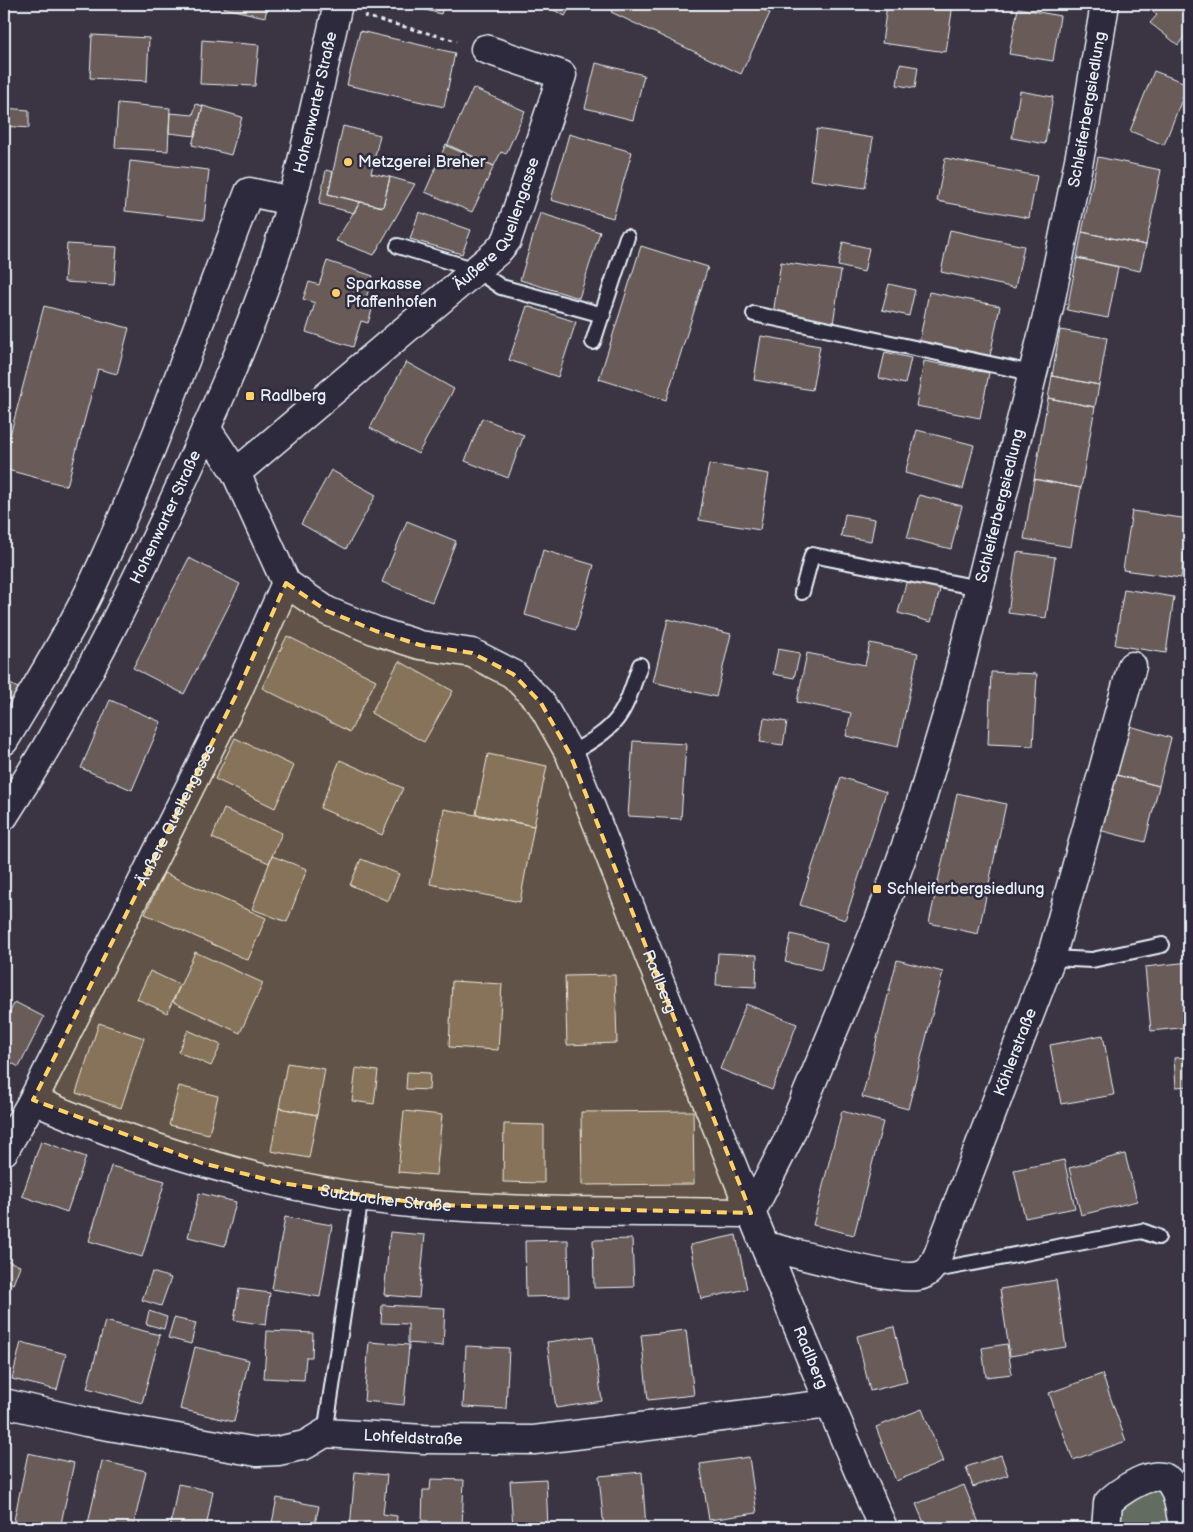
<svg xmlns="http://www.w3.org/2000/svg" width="1193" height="1532" font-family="'Balsamiq Sans',sans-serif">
<rect width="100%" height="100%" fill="#3b3442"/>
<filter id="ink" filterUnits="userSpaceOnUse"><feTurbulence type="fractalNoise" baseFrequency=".02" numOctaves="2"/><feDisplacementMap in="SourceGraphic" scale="10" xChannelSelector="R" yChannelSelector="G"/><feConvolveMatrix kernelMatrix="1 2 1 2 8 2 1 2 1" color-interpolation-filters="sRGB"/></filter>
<g filter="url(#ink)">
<!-- green -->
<path fill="#626c61" stroke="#a5aeac" d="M1162,1477L1183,1528H1106L1108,1503Z"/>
<!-- building -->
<path fill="#695b58" stroke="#e8f1f8" d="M225,4H268L265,17L224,8Z
M403,4H444L441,14Z
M543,4H572L565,16Z
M615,4H750L770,13L741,74L611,12Z
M887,4H953L946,52L882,43Z
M1143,4H1189V30L1178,45L1150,23L1157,15Z
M1018,8L1060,16L1053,61L1009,54Z
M360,31L455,53L444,107L347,85Z
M92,35L149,38L147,81L90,78Z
M202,40L259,45L255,86L200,84Z
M596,63L644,75L633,120L585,108Z
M900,64L918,67L915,88L897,85Z
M1154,71L1188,84L1164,145L1130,131Z
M473,88L525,111L506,154L501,152L494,166L447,146Z
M1020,91L1053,97L1045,144L1012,138Z
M118,103L170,108L168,151L115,148Z
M196,104L203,106L195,136L169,133L170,113L193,115Z
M203,106L242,117L231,155L192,145Z
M4,108L29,110V128L4,126Z
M343,126L380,135L371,173L390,177L383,207L328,194Z
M817,129L873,138L865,188L810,180Z
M569,134L632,152L613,218L551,200Z
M446,144L494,166L472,212L425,192Z
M1098,157L1161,170L1146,245L1082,232Z
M945,158L1037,176L1029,218L937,201Z
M130,161L209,170L204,220L125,211Z
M326,170L333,172L328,194L360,202L354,213L319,204Z
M390,177L415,184L374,255L336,241L360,202L383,207Z
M419,212L471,230L462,254L410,239Z
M540,213L600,232L579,298L520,280Z
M950,230L1024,246L1015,288L941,272Z
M1082,232L1146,245L1140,271L1077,258Z
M843,242L869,248L864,272L838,266Z
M67,244L117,247L114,285L64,282Z
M641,246L708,267L666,400L599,379Z
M1077,258L1118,267L1108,318L1067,310Z
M327,261L373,276L366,298L375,300L368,323L361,321L353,347L306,332L315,303L303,299L309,282L319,285Z
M781,262L841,271L833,324L773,314Z
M889,284L915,290L909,316L882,310Z
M929,292L1000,306L990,356L919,343Z
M44,306L129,328L117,374L98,369L67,486L4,469V458Z
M527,306L576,322L558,377L509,360Z
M1060,330L1107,338L1099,385L1052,376Z
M761,336L820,346L812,390L754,380Z
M885,352L911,358L905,384L879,378Z
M924,361L989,373L980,418L916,406Z
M406,362L454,389L418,454L370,428Z
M1052,376L1099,385L1095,407L1048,398Z
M1048,398L1095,407L1081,488L1034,479Z
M482,418L524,435L508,478L465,461Z
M917,430L974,445L963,489L905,473Z
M709,464L769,474L760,530L699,520Z
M331,470L376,495L346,549L301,524Z
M1034,479L1081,488L1071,547L1024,539Z
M4,492L11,494L4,515Z
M919,495L962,506L951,549L907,538Z
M1132,511L1189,519L1181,578L1123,570Z
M845,514L875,519L871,541L841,536Z
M407,521L456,541L432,602L382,582Z
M543,550L594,565L576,630L525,615Z
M1017,552L1055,557L1046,618L1008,613Z
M189,558L240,584L184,694L133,668Z
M908,576L941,586L931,622L898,613Z
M1124,589L1174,597L1166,653L1115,645Z
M668,619L731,634L716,697L653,682Z
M287,636L376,680L350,732L262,688Z
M870,643L918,653L898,747L846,736L851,713L797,702L807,653L865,665Z
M778,649L800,653L794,678L773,674Z
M399,661L453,691L424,742L371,713Z
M991,672L1037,674L1033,746L988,744Z
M4,681L18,688L4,718Z
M110,700L161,722L132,790L81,768Z
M764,718L787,722L783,745L760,742Z
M1123,724L1171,738L1159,786L1109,773Z
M235,738L294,766L275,808L215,779Z
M633,741L686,744L681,819L628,816Z
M488,754L547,766L534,826L476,814Z
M340,760L403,788L382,835L320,808Z
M1109,773L1159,786L1145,842L1095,829Z
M841,777L886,792L845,920L800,905Z
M957,793L1006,804L978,934L929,923Z
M224,809L282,833L269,863L212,838Z
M444,809L534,826L520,902L430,884Z
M272,856L307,869L287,922L252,909Z
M361,859L399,874L388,901L350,885Z
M164,873L266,918L248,960L145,914Z
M791,934L827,943L821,970L785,962Z
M195,952L263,983L240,1033L173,1002Z
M718,953L757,955L756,987L716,985Z
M897,960L943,972L908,1109L862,1097Z
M1189,962V1027L1151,1031L1145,967Z
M150,971L180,985L167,1013L137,999Z
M615,975L617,1043L567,1045L565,976Z
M452,981L502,984L498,1050L449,1047Z
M15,1002L44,1017L19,1067L4,1059V1023Z
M746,1004L797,1024L772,1090L720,1069Z
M99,1023L144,1038L121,1108L76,1093Z
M188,1030L221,1045L211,1066L178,1052Z
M1103,1035L1114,1095L1061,1104L1050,1045Z
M1189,1057V1086L1176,1087L1174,1058Z
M287,1063L325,1069L317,1115L279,1108Z
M356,1068L378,1071L374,1104L352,1101Z
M407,1072L430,1073L429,1090L406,1089Z
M179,1086L218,1096L209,1134L169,1125Z
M279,1108L317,1115L309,1158L271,1151Z
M404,1111L442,1115L436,1175L398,1172Z
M693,1111L694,1184L582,1185L581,1112Z
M842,1111L883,1122L854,1235L813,1225Z
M504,1124L544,1125V1183L503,1182Z
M41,1141L86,1157L67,1212L22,1196Z
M1125,1154L1137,1201L1081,1215L1069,1168Z
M1064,1160L1075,1208L1025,1218L1014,1170Z
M111,1166L165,1181L142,1257L89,1241Z
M199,1193L236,1202L225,1246L188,1237Z
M285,1217L332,1225L320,1297L272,1289Z
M390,1232L425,1235L419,1298L384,1295Z
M736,1235L747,1289L701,1299L690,1245Z
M632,1239L634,1287L594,1288L593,1240Z
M568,1240L569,1296L526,1297L525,1241Z
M4,1259L20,1266L13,1284L4,1280Z
M152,1272L171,1278L161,1306L142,1300Z
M1056,1280L1066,1347L1010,1356L1000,1289Z
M239,1289L270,1293L266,1325L234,1320Z
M382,1305L445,1308L443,1346L408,1343V1324L381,1323Z
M149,1311L167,1317L164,1329L146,1324Z
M174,1318L196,1323L191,1344L168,1338Z
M105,1321L160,1335L142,1403L87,1388Z
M894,1327L907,1382L870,1391L857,1336Z
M686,1330L694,1395L648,1400L641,1335Z
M267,1331L313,1333L312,1357H306L304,1380L264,1378Z
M593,1336L602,1401L556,1408L547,1342Z
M21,1342L66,1354L57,1390L12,1379Z
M369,1342L409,1345L404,1405L364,1401Z
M1007,1344L1012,1374L986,1377L982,1348Z
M466,1346L509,1348L506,1409L463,1407Z
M195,1347L249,1360L234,1422L180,1409Z
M1102,1374L1126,1441L1073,1460L1049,1393Z
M922,1409L943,1462L896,1481L876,1427Z
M28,1453L74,1463L60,1528H31L13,1525Z
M1001,1455L1008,1475L973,1487L966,1467Z
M749,1457L757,1513L709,1520L700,1464Z
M102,1461L146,1471L133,1528H87Z
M355,1472L387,1475L383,1514L397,1516L396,1528H350Z
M642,1472L646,1527L604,1528L599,1476Z
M431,1479L464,1480L462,1527L429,1525L428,1521H422L423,1490H430Z
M546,1479L548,1528H513L510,1481Z
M178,1484L213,1491L206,1528H170Z
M964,1485L981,1528H926L916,1504Z
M277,1498L319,1506L314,1528H271Z"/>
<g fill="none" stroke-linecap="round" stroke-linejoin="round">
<defs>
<path id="lane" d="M398,246L476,270L501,287L603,315
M754,314L1032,373
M593,342L627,237
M802,592L812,555L979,588
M570,754C620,725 622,719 640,665
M1051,958L1092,960L1162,945
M930,1271L1142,1231L1158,1237
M325,1433L361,1196"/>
<g id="street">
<path id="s1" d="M236,473L497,252L507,240L562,75L485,49"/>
<path id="s2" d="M286,583L327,611L376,631L420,645L472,653L513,674L541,703L570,754C672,1013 772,1273 883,1528"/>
<path d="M4,741C34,690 66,640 92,586C152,458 198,323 249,192L291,201"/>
<path id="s3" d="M33,1100C160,1156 295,1195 434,1205C539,1213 646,1211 751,1213"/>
<path id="s4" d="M4,1151L33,1100L236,695L286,583L236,473L206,428"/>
<path id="s5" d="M751,1213L787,1142L879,921L918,812L953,695L1049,308L1081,150L1105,4"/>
<path id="s6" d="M765,1246C793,1252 902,1284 922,1275C931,1272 934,1263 938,1255L1051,958L1132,666"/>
<path id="s7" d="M4,1403L86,1422L257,1452L278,1451L305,1445L325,1433L424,1439L534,1440L829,1404"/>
<path d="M1106,1528L1108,1503C1118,1492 1157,1465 1170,1482C1179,1494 1181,1514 1183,1528"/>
</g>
<g id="secondary">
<path id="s8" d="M4,816C75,706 135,587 189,467C215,409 241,351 263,291C297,199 316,100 338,4"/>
</g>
</defs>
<!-- lane casing -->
<use href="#lane" stroke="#e8f1f8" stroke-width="18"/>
<!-- street casing -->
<use href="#street" stroke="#e8f1f8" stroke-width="31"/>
<!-- secondary casing -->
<use href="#secondary" stroke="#e8f1f8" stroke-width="31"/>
<!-- path -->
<path stroke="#e8f1f8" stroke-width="3" stroke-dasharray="4 4" stroke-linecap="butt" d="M364,16L457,41"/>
<!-- lane -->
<use href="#lane" stroke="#2f2a3d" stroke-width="14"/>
<!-- street -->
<use href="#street" stroke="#2f2a3d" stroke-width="28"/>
<!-- secondary -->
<use href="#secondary" stroke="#2f2a3d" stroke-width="28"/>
</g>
</g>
<!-- marked area -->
<path fill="#ffd166" fill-opacity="0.2" stroke="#ffd166" stroke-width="4" stroke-dasharray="10 6" stroke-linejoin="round" d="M286,583L327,611L376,631L420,645L472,653L513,674L541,703L570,754L751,1213L432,1205L281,1183L202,1163L33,1100L236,695Z"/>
<!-- markers -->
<g fill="#ffd166" stroke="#2f2a3d" stroke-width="2">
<circle cx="348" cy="162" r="5"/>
<circle cx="336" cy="293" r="5"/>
<rect x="245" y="391" width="10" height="10" rx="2.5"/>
<rect x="872" y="884" width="10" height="10" rx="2.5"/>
</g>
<g text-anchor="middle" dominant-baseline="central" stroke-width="5" stroke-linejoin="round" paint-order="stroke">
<!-- street labels -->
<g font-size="16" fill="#e8f1f8" stroke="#2f2a3d">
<text stroke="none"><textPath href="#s8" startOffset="782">Hohenwarter Straße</textPath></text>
<text stroke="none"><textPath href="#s5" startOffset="1158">Schleiferbergsiedlung</textPath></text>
<text stroke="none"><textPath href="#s1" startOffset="366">Äußere Quellengasse</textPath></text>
<text stroke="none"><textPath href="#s5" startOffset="752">Schleiferbergsiedlung</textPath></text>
<text stroke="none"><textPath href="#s8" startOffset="340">Hohenwarter Straße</textPath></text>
<text stroke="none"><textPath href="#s4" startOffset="378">Äußere Quellengasse</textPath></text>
<text stroke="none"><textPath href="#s2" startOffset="591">Radlberg</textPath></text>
<text stroke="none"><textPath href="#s6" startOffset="404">Köhlerstraße</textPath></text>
<text stroke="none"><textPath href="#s3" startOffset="368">Sulzbacher Straße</textPath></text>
<text stroke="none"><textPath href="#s2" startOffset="996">Radlberg</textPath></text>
<text stroke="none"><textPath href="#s7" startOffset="418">Lohfeldstraße</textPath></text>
</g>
<!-- poi labels -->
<g font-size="16" fill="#e8f1f8" stroke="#2f2a3d" text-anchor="start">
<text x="358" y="162">Metzgerei Breher</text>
<text x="346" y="284">Sparkasse<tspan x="346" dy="18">Pfaffenhofen</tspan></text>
<text x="260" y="396">Radlberg</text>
<text x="887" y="889">Schleiferbergsiedlung</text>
</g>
</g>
<!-- margin -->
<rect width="1193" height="1532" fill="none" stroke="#2f2a3d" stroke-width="20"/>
<rect x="10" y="10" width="1173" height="1512" fill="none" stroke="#e8f1f8" stroke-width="2" filter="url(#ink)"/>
</svg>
